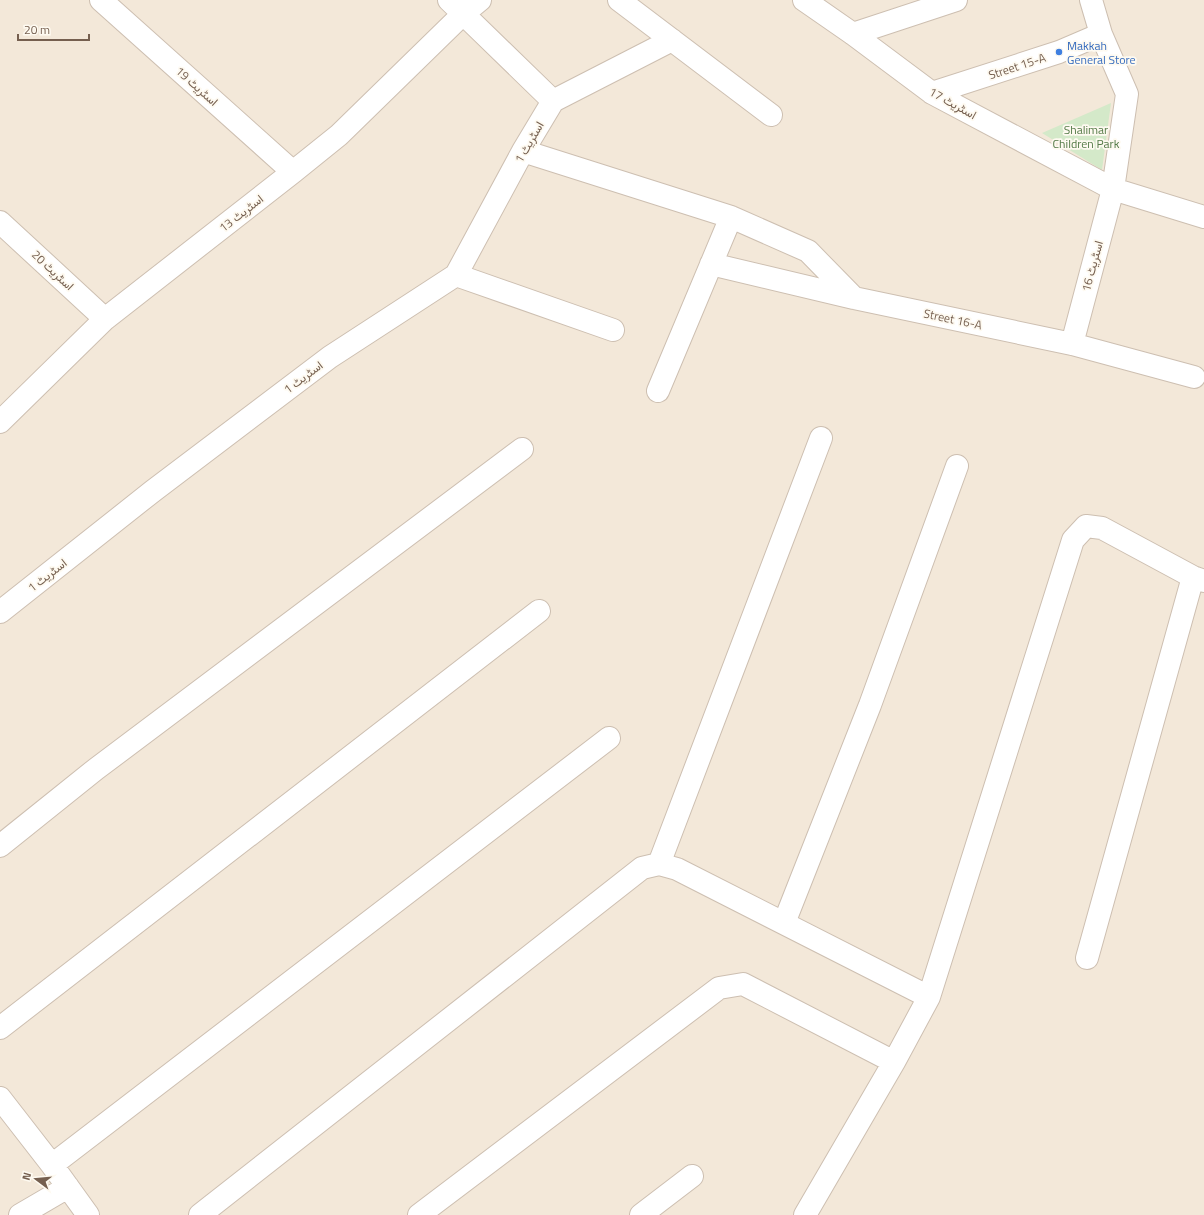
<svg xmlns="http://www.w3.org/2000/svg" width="1204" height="1215" font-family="'Titillium Web',Vazirmatn,sans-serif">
<rect width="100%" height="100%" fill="#fcf6eb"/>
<!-- residential -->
<path fill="#f3e8d9" d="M0,0H1204V1215H0Z"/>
<!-- green -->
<path fill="#d4e9c9" d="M1111,103L1102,170L1042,133Z"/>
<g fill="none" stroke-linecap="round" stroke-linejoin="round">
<defs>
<path id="street" d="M101,0L293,172
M449,0L553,101
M619,0L771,115
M804,0L853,34L932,93L1113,189L1204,217
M853,34L956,0
M932,93L1059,52L1101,34
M553,101L672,40
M523,151L731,217L808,251L854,298
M0,222L105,319
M711,264L854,298L1072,344L1194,377
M456,275L613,330
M1072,344L1113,189L1127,94L1101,34L1091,0
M658,391L731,217
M0,422L105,319L293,172L339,135L463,14L480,0
M0,612L153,491L330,357L456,275L523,151L553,101
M0,846L96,769L522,449
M659,864L821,438
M784,923L870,705L957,466
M1087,958L1193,577
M0,1028L539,611
M0,1098L52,1165L88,1215
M52,1165L609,738
M20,1215L68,1187
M200,1215L642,868L659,864L677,869L929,997
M419,1215L719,988L743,984L894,1062
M641,1215L692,1176
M805,1215L894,1062L929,997L1073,540L1086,526L1102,528L1193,577L1204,581"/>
</defs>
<!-- street casing -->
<use href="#street" stroke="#cdbfb1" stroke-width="24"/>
<!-- street -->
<use href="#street" stroke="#fff" stroke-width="22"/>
</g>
<!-- markers -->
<circle fill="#3f7fe0" stroke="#fefaf1" stroke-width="1.5" cx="1059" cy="52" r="4"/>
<g text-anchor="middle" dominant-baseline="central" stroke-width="3.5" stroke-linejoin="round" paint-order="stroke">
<!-- shop labels -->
<g font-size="12" fill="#366cbe" stroke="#fefaf1" text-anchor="start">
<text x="1067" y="45">Makkah<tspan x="1067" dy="14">General Store</tspan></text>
</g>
<!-- street labels -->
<g font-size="12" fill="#755f4f" stroke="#fefaf1">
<text transform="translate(1017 66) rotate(-18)">Street 15-A</text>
<text transform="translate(197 86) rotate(42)">اسٹریٹ 19</text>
<text transform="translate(953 103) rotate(29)">اسٹریٹ 17</text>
<text transform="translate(529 142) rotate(-60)">اسٹریٹ 1</text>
<text transform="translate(241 213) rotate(-38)">اسٹریٹ 13</text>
<text transform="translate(1092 266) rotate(-75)">اسٹریٹ 16</text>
<text transform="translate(53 270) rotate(43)">اسٹریٹ 20</text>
<text transform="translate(953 319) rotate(12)">Street 16-A</text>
<text transform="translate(303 377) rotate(-37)">اسٹریٹ 1</text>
<text transform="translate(47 575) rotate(-38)">اسٹریٹ 1</text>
</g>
<!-- park labels -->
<g font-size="12" fill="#547a47" stroke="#fefaf1">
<text x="1086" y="129">Shalimar<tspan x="1086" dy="14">Children Park</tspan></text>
</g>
</g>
<!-- north arrow -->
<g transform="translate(36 1179) rotate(286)" stroke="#fefaf1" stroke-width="3" paint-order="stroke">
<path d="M0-3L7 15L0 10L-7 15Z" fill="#755f4f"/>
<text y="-6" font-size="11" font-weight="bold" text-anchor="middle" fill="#755f4f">N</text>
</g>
<!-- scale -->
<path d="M18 34v6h71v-6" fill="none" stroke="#755f4f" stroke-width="2"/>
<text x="24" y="34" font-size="12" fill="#755f4f" stroke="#fefaf1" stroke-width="3" paint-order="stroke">20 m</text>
</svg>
